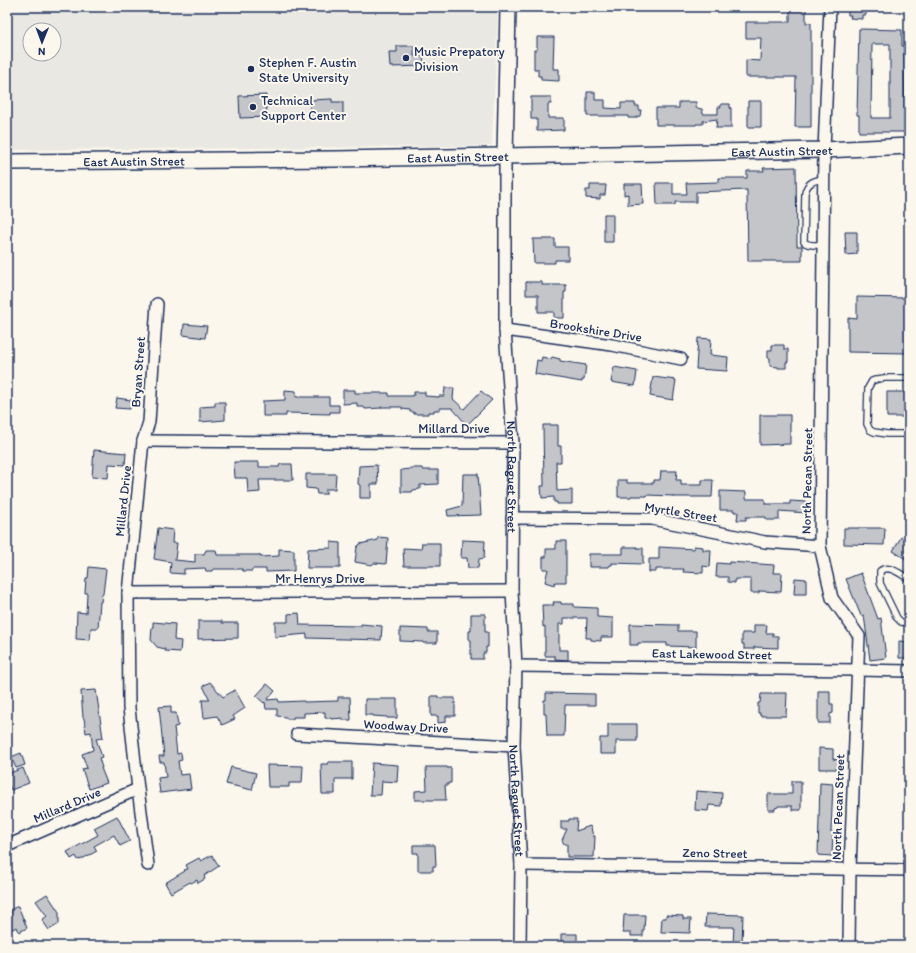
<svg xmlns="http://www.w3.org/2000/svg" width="916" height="953" font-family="Itim,sans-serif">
<rect width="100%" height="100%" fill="#fbf7ec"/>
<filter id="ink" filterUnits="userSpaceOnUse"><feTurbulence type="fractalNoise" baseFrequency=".025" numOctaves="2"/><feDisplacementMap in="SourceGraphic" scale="8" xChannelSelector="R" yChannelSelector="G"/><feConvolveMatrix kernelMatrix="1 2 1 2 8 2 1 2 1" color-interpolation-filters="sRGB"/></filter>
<g filter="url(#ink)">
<!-- built -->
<path fill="#eae8e2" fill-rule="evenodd" d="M7,7H498L492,146L7,150ZM30,30H54V54H30Z"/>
<!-- building -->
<path fill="#c3c5c9" stroke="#1b2f5e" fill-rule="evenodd" d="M790,7H806V23H811V127H795L796,77H746V60L760,61L761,38H746V22H790Z
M848,7H862V8H866V15H862V19L850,18L851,15H848Z
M859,29L902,30V46H904L905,118H906V132H859V115H857ZM872,44H890V118H871Z
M537,37H554L553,69H559V81L541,80V76H538V69H534V50H537Z
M397,46H414V56H423L424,66L390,67L389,52H397Z
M587,92H595V100H605V108L621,109V103H635V106H639V110H641L640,116L636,117V118H628V116H587Z
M266,95L267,117L240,118L239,96Z
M531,97H551V104H548V118H564V130L537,131V119H531Z
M332,99V102H343V118L310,119V100Z
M748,101H761V127H748Z
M679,102H696V108L702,109L703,114H718V107H721V104H730V108H731V128H716L717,119L703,121V124H696V125H656V108H679Z
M796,167L797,246H802V261H748L747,190L696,192V202H675V205H657L656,183H673V194H687L686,183L719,182V178H747V171H764L763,168Z
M624,184H642L643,204L628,205V194L624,195Z
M590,185H606L605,195H600V199L586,198V190H590Z
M604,214H613V242H604Z
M845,232H857V254L846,255Z
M533,239H555V247H568V260H555V263H534Z
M526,282H542V285H566V292H564V318H554V312H538V295H526Z
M857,297L909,298V353L848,352V318L857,319Z
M184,324L207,326L205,338L183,335Z
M698,338L711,339L710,355L728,357L727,371L696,369Z
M772,345H784V349H788V362H786V368H778V367L770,366V358H768V350H772Z
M542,357L551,359L552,357L560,359V361L586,365L584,380H582V382L535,374L537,360L541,361Z
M614,367L637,371L635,386L611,382Z
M653,377L676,380L673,400L650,396Z
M445,388H454L453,399L464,409L481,391L492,400L467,425L452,408H440V410H434V412H428V414H414V412H410V410L402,409V407H381V408L365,409L364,407H357V403L343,404V390H355V393H389V396H412V395H414V392H425V396L439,397V396H444Z
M285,390L296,391V397H329V405H339V412H330V414L286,413V416H263V401L285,400Z
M887,392H909V417H887Z
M117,398L131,400L130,409L115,408Z
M215,402H225V420L200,422V407L215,406Z
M760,415H790V444L760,445Z
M543,425H558V446H561V462H556L557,491L572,490V504H557V502H554V497L542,498L541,486H544Z
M94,450L126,453L125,465L109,464L108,478L92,477Z
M234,462H259V467H279L280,464H292L293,480H259L260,492L248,493L247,478H235Z
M377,465L378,484H371V498H360V485L358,484L359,466Z
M410,468H422L423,470H438V484L420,485V489L413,490L412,492H401V470L410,469Z
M661,471H677L676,480H681V485H702V480H713L712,497H673V496L647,495V496H631V497H618V480H627V483H654V480H660Z
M306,474H336L335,489H326V494H317L316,489L306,488Z
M463,474H478L481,515L448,516L447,510L462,506Z
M720,491L746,492V499H765V504H790V501L807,502V513L779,511V520H766V517H746V520H737L738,512H734V510H720Z
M158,528L173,530L172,543H177L175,560L195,562V554H204L206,550H216L217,555H260V557L279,556V549L294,550V571L266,572V569H252V571H243L242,569H213L212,571H206L205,568L184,569V574L170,573L171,562L154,559Z
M844,528H885L884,545L844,544Z
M378,537L388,538L386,564L374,563L372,565L355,562L357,547L360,544L378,540Z
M901,537L909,542V561L893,551Z
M462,540L485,541L484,558L479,559L478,568H468L467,558H461Z
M556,541H566V582H555L554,585L545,582L548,569H543V557H546V549H556Z
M331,542L340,543V568H307L308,549L331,548Z
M422,543H440V566H404L403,548L421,549Z
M694,546L703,547V550H711L710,567L703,566V573L683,572L684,569H656V572H649V559H659V547L694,549Z
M623,547H637V548H643V564L612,563V565H610L609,567H589V554H623Z
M729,562L774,565L773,573H782L781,592L759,591V593H751V579H735V583L728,582V577H716L717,563L729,564Z
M89,567L106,569L103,594H102L101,602H100L98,628H91L90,640L76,639L77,612L86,613L87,593H85L86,578H88Z
M861,573L878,619L881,618L886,658L870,660L864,615L861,616L846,579Z
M795,578L806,579V594H794Z
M553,602H561V604H574V607L597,608V617L613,618V637H601V641L591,640V638H586L587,618H564V624H559V650H568V660L555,659V656H545V626L543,627L542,605H554Z
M299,613L300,625L361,626V624L382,626L381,640L307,638V634L275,637V622H288V614Z
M471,614H485V632H488V647H486V653H483V659H471V640H469V631H471Z
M198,621H222V623H238V638L198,639Z
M153,622L175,624L174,640L181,641L180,652L165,651V649L157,647L151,640L152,627H153Z
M630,624L678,625V631H696V647L667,646V643H638V645H630Z
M754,625H767L766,633H773V636H778V648L754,647V649H744V644H742V633H754Z
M400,628L428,629V632H437V643H423V642L400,641Z
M899,641L909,642V658H899Z
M210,682L223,697L235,690L245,708L233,716L235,719L222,725L217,716L204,718L202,700H210L203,686Z
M267,684L275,691L267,700L278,699L279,702L304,701V702L338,701V697H350L351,720H343V718L331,719V718H325V712L304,713V717H293V719H287L286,717L277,716V709H266L265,702L264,703L256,696Z
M96,690L103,738L96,739L102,757L99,758L102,768H101L107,783L89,789L82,769L87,768L82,754L93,750L91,732L86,733L84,718H83L81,691Z
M818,691H830V704H833V713L830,714V723H818Z
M546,693L595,694V705H565L564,736H547L546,714H544V700H546Z
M774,693H787L786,716H760V713H758V703H760L761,694H774Z
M431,696H438V698H455V716H446V722L438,723V716H431Z
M365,699H397V718H387V717L373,716V715H365Z
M171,706V713H176L178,726L174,727L177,754L181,753L182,760L178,761L180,775L189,774L191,789L160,793L158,778L166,777L164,762H160L159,756H164L159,707Z
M608,724H637V741H616V754H600V738H608Z
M819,748L833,749V759L838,760V769H819Z
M21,753L25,765L16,768L11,757Z
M328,762H352V779H335V794H322L321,764H328Z
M372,763L398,765L397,782L382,781L381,795H370Z
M267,765L303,766L302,783H289V787H268Z
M231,767L256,773L252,790L226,784Z
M426,767H447V768H451V783H448V785H445L446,800H415V791L427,790Z
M23,768L29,783L11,790L7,781V774Z
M792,781H801V810H792V806H778V807L775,808V810H768V794H792Z
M820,783L833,784L831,832H833L832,856L818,855Z
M696,791L722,793L721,806L709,805L708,811L695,810Z
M117,816L130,841L120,846L114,835L94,846L97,851L80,860V859L78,860L76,856L71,859L67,852L98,835L94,828Z
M569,819H577L576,831L590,826L591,828L593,836H595L594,857H567V844H564L562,840L567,829H561V821H569Z
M413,845H435L436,866H433V871H418V853H413Z
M212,855L219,866L204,876L205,879L198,883L197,880L191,883L190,882L171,893L165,883L185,871L184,870L188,869L186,865L199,858L201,861Z
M47,894L59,912V924L49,930L42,920L47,916L36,901Z
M18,906L27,928L19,932L17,927L7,931V915L11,913L10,910Z
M706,914L743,915L742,944H733L734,927H705Z
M624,915H645L644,930H643V936H631V933H623Z
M666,915L683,916V919H691L690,933L661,932L662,918H666Z
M561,934H577V946H561Z"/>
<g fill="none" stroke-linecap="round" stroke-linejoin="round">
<defs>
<path id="lane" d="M823,245C817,245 808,246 804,242L805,193C807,182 815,180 824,179
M909,378H884L878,379L872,381L868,388L867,424L870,430L874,432L887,434H909
M909,579C900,574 889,564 880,571V583L897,618L901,622L909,623"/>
<g id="street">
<path d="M830,7L824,150L820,546L832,598L859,636L850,869L849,946"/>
<path id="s1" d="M505,156V330L513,443L512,591L516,666L514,746L521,865L520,946"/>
<path d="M505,330L612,345L681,359"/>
<path d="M143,441L513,443"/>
<path d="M512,518L652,519L717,532L765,542L820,546"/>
<path d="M128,593L512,591"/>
<path d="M516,666L857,670L909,671"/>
<path d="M297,734L514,746"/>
<path d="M7,846L138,789"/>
<path d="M148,865L138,789L129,708L128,593L143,441L149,422L157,304"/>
<path d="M521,865L909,870"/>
</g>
<g id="secondary">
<path d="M505,156L508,7"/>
<path id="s2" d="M7,162L337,159L824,150L909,146"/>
</g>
</defs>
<!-- lane casing -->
<use href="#lane" stroke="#1b2f5e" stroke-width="8"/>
<!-- street casing -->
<use href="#street" stroke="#1b2f5e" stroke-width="14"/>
<!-- secondary casing -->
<use href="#secondary" stroke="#1b2f5e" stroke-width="18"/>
<!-- lane -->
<use href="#lane" stroke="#fbf7ec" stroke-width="5.5"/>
<!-- street -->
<use href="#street" stroke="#fbf7ec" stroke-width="11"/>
<!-- secondary -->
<use href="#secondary" stroke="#fbf7ec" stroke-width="15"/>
</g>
</g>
<!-- markers -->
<g fill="#1b2f5e" stroke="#fbf7ec" stroke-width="1.5">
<circle cx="406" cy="58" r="4"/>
<circle cx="251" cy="69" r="4"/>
<circle cx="253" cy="107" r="4"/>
</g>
<g text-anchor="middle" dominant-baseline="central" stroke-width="4" stroke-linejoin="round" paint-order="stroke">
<!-- poi labels -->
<g font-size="13" fill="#1b2f5e" stroke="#fbf7ec" text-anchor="start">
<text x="414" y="51">Music Prepatory<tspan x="414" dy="15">Division</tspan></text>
<text x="259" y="62">Stephen F. Austin<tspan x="259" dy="15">State University</tspan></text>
<text x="261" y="100">Technical<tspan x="261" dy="15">Support Center</tspan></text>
</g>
<!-- street labels -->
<g font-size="13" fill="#1b2f5e" stroke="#fbf7ec">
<text stroke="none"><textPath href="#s2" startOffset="775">East Austin Street</textPath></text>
<text stroke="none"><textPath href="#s2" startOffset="451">East Austin Street</textPath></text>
<text stroke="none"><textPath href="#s2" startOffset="127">East Austin Street</textPath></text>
<text transform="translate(596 330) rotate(9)">Brookshire Drive</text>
<text transform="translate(138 372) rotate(-86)">Bryan Street</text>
<text x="454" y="428">Millard Drive</text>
<text stroke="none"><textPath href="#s1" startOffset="321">North Raguet Street</textPath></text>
<text transform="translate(807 481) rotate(-89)">North Pecan Street</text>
<text transform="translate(123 501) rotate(-84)">Millard Drive</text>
<text transform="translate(681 512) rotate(9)">Myrtle Street</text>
<text x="320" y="578">Mr Henrys Drive</text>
<text transform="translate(712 654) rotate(1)">East Lakewood Street</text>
<text transform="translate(406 726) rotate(3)">Woodway Drive</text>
<text stroke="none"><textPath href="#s1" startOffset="645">North Raguet Street</textPath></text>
<text transform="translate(67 805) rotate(-23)">Millard Drive</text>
<text transform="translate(838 807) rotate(-88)">North Pecan Street</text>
<text transform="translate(715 853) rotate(1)">Zeno Street</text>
</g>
</g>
<!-- margin -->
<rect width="916" height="953" fill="none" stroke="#fbf7ec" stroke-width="24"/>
<rect x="12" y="12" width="892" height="929" fill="none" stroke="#1b2f5e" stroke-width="1.5" filter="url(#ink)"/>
<!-- north arrow -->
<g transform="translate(42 42) rotate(181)"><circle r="19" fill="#fbf7ec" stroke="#a1a7b3"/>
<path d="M0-3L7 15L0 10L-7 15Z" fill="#1b2f5e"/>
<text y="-6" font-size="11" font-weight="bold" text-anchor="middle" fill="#1b2f5e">N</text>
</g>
</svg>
